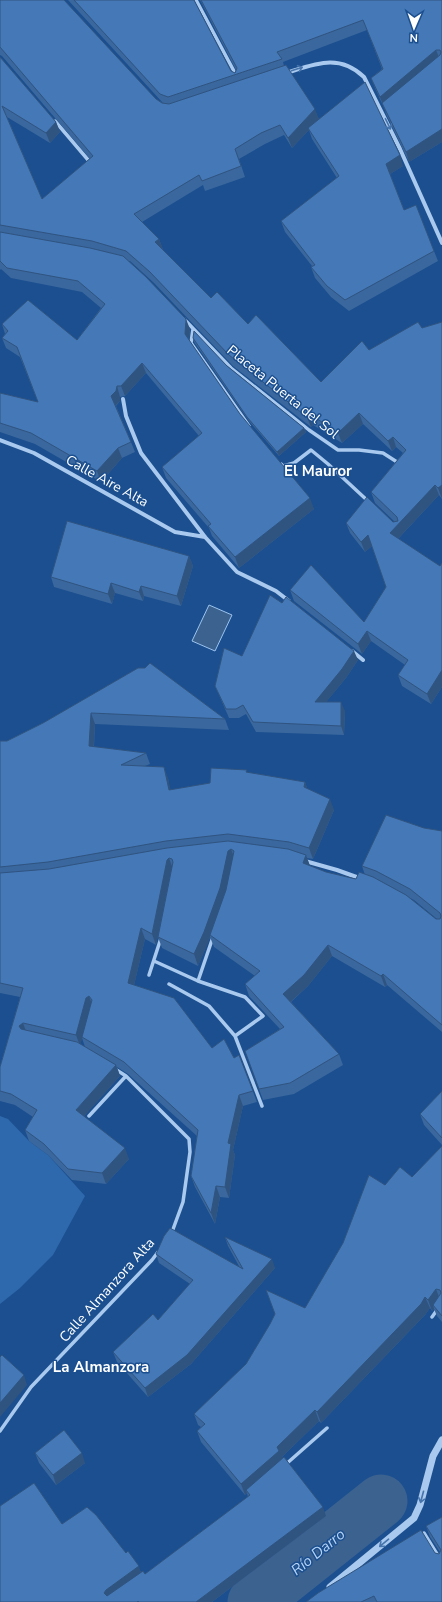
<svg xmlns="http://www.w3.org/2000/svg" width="442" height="1602" font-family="'Nunito Sans',sans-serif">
<rect width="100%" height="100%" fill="#1b4f8f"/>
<!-- green -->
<path fill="#2e69ad" d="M0,1116L8,1119L29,1141L48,1155L85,1196L53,1255L20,1288L0,1304Z"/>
<!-- water -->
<path fill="#3c6290" stroke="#9cc4f0" d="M209,605L232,615L215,651L192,641Z"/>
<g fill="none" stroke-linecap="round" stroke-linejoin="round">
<!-- river -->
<path stroke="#3c6290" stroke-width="53" d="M254,1602L381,1501"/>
<!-- pedestrian -->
<path stroke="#a9c9ee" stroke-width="3.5" d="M196,0L236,75
M55,121L89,161
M184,319L231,368L309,430L338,450H359L383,453L397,462
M193,329L191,343L249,426
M281,464L283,466L294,463L311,450L328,464L369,502
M213,937L198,981L245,997L263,1016L235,1036L262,1106
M154,961L198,981
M149,975L161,938
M169,984L209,1006L235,1036
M115,1069L126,1076L189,1139L190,1152L183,1202L172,1232
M89,1116L126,1076
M432,1317L442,1303
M0,1431L31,1387L152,1260L158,1252
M285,1465L327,1428
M424,1533L442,1562"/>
<!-- minor -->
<path stroke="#a9c9ee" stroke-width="4" d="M286,73C315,64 339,53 364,77L400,149L442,243
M123,399L126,416L141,453L205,537L237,572L276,591L289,601
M0,440L34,453L175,532L205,537
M352,651L363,660
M305,861L337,870L362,879"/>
<!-- tertiary -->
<path stroke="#a9c9ee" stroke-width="7" d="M330,1587L414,1518L420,1505L433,1456L442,1440"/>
</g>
<!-- wall -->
<path fill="#3a679d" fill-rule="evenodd" d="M0,0L156,99L163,103L68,0H194L231,71L235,73L236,70L200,0H442V142L409,162L386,114L384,107V108L375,88L371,78L382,69L367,30L283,62L284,66L319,119L317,121L403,166L390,174L404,210L434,251L438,261L349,311L331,297L315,278L311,267L312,266L285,232L281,221L337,178L312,139L309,130L292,148L284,135L265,144L239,159L245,177L205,191L203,185L142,222L159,239L163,250L211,298L248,324L321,382L369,350L422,328L442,322V499L439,495L398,539L440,566L442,563V687L431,704L402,686L398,675L405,665L371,641L362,654L294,601L290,590L364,622L386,587L372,546L365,552L350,533L346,523L395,522L375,503L371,492L403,453L396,447L392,451L363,424L342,443L313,425L311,427L233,366L154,283L130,261H127L190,329L189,340L240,414L314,509L239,568L212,536L209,528L166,478L162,467L199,436L146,373L125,396L120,397V401L116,406L131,442L135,452L122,458L101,482L35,444L0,432V393L38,402L20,357L6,348L2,338L5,334L2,324L77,340L101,308L82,292L11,278L1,269L0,270V57L56,122L60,132L50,143L7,117L42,199L90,159L2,56L0,55Z
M193,338L304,428L306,432L279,456L249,421L194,342Z
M189,556L193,566L181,606L144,596L143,601L115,593L112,604L54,587L51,577Z
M242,656L358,660L346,678L326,702L345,711L344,735L256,732L246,714L239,718H229L219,695L215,686Z
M138,668L225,719L229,730L95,724L94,747L146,753L150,764L145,766L168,778L170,790L210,783L248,773L305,782L307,788L334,810L313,859L307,858L310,866L326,872L356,879L365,875L362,866L424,828L442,831V1032L387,985L385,987L332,956L308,986L291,1002L339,1054L343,1065L294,1094L263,1100L245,1051L280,1029L249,996L245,984L255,976L214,947L210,937L198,966L162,948L158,937L171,871L156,945L145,939L134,985L212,1048L234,1058L239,1055L257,1102L243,1106L233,1150L235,1155L229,1198L220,1197L215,1224L195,1187L191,1176L197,1136L128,1074L117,1067L120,1076L84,1116L129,1159L106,1184L72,1180L48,1155L29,1141L25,1130L33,1117L15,1105L0,1101V1067L20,997L0,993V741H7L43,723ZM410,898L414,900L437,919H436ZM82,1038L85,1047L80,1044Z
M442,1091V1145L424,1125L420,1114Z
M442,1146V1322L437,1316L434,1309L432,1311L430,1308L425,1315L321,1423L319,1421L282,1457L326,1516L212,1602H0L62,1524L145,1574L248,1497L247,1493L245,1495L201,1442L197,1431L201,1427L198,1425L194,1414L305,1308L385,1185L412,1177Z
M225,1237L275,1268L191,1364L148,1397L117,1362L113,1352L158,1320L190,1284L159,1263L156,1254L240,1268L228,1246Z
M35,1453L85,1463L56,1485L39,1463Z
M442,1517V1602H306L435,1553L439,1554L440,1552L430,1537L426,1526Z"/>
<!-- shaded-wall -->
<path fill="#305480" d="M436,50L440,60L382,103L384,108L380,97Z
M315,109L319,119L309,129L308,128L309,130L292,148L288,138Z
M56,122L60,132L50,143L46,133Z
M442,129V142L409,162L406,152Z
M400,155L403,166L390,174L386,164Z
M159,239L163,249L159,253L155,242Z
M186,319L190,329L188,345L185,334Z
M142,363L146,373L125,396L121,386Z
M117,386L120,397V401L115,406L111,396Z
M359,413L363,424L342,443L338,433Z
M310,414L313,425L311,427L307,417Z
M304,428L306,432L279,456L277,452Z
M393,437L396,447L392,451L388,441Z
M118,448L122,458L101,482L97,471Z
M435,485L439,495L394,543L390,533Z
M442,485V499L438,488Z
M310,498L314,509L239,568L235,557Z
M368,535L372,546L365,552L361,542Z
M189,556L193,566L181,606L177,596Z
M111,583L115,593L112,604L108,594Z
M141,586L144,596L143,601L139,592Z
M367,631L371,641L362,654L358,644Z
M354,651L358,660L346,678L318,712L315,702Z
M442,670V687L431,704L427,694Z
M341,702L345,711L344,735L341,726Z
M91,713L95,724L93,757L89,746Z
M164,767L168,778L173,801L169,790Z
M305,782L309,793L304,787Z
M330,799L334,810L313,859L309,848Z
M231,849L235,860L224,899L210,935V937L208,943L198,966L194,954L228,851Z
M306,855L310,866L303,863Z
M169,858L173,869L171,871L156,945L152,934L167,860Z
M141,928L145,939L132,994L128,983Z
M328,945L332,956L308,986L287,1005L283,994Z
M383,974L387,985L385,987L381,976Z
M89,996L93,1007L90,1009L80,1046L76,1035L86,998Z
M23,1023L27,1034L23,1037L19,1026Z
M116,1065L120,1076L80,1121L76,1110Z
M239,1095L243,1106L233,1150L235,1155L229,1198L225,1187L228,1143Z
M125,1148L129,1159L106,1184L102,1173Z
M216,1186L220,1197L215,1224L211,1213Z
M272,1259L275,1268L191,1364L148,1397L145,1388Z
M436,1289L440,1300L433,1305L434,1309L432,1311L428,1300Z
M425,1297L430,1308L425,1315L321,1423L317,1412Z
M24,1375L27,1385L0,1417V1403Z
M315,1410L319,1421L282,1457L283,1462L246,1490L247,1493L245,1495L241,1484L277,1447Z
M82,1453L85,1463L56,1485L53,1475Z
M323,1507L326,1516L212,1602H196Z
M139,1566L142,1576L109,1599L104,1593L106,1590Z"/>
<!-- building -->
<path fill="#4478b7" stroke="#305480" d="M0,0H64L156,99L162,103L169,104L286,65L315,109L288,138L280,125L261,133L235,149L241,166L202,181L199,175L134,214L159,239L155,242L211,298L217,292L248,324L256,315L321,382L362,341L369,350L418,322L422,328L442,322V485L438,488L435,485L390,533L440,566L442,563V670L427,694L398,675L408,660L367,631L358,644L290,590L311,565L364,622L386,587L368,535L361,542L346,523L367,497L393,522L398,521L397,517L371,492L406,450L393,437L388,441L359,413L338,433L310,414L307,417L229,355L150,272L126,251L92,241L0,225V57L56,122L46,133L2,106L42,199L93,156L0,47Z
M74,0H194L231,71L235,73L237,68L201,0H442V129L406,152L382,103L440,55L441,52L440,50H436L380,97L371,78L383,69L363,20L277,52L282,59L168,97L160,94Z
M365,82L400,155L386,164L404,210L416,205L434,251L345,300L327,286L311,267L315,265L281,221L339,176L308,128Z
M0,232L90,248L123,256L146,277L186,319L185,334L240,414L310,498L235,557L208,526L211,524L162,467L202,433L142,363L121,386H117L116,391L111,396L131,442L118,448L97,471L31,433L0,423V393L38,402L17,347L2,338L8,331L2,324L28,300L77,340L105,304L78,281L7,268L0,261Z
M194,331L227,366L304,428L277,452L247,417L193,338Z
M67,521L189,556L177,596L141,586L139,592L111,583L108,594L51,577Z
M270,595L282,603L286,597L354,651L342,669L315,702H341V726L253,722L243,705L236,709H226L215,686L224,648L242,656Z
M150,663L225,719L91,713L89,746L146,753L121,765L164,767L169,790L210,783L211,768L247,770L246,772L305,782L304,787L330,799L309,848L289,842L228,834L166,841L48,862L0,867V741H7L43,723L138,668H145Z
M386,815L424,828L442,831V1025L383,974L381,976L328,945L304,975L283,994L339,1054L290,1083L259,1089L245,1051L284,1027L245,984L260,971L210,935L226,890L234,851L231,849L228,851L220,888L204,932L194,954L158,937L173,862L172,859L169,858L167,860L152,934L141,928L128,983L174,998L212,1048L224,1039L234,1058L239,1055L253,1091L239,1095L228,1143L231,1144L225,1187L216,1186L211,1213L191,1176L198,1130L124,1062L82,1037L92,1000L89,996L86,998L76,1035L23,1023L19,1026L21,1029L77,1042L116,1065L76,1110L125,1148L102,1173L68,1169L44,1144L25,1130L37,1110L11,1094L0,1091V1067L23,988L0,983V873L49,869L167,848L228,841L288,849L306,855L303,863L326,872L356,879L359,872L373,877L406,895L436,919H440L441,916L440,913L410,889L376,871L362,866Z
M442,1091V1138L420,1114Z
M442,1146V1316L433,1305L441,1293L440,1290L436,1289L428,1300L425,1297L421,1304L317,1412L315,1410L277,1447L279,1451L241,1484L197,1431L205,1424L194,1414L246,1364L270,1324L275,1314L266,1290L305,1308L343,1243L369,1175L385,1185L400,1167L412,1177Z
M170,1228L243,1269L225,1237L272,1259L187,1355L145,1388L113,1352L153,1314L158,1320L193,1280L156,1254L164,1236Z
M2,1355L24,1375L0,1403V1357Z
M64,1430L82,1453L53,1475L35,1453Z
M284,1457L323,1507L196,1602H139L138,1601L137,1602H0V1506L34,1483L62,1524L87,1507L96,1515L126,1553L128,1551L139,1566L106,1590L104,1593L107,1596L143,1571L145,1574L250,1495L246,1490Z
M442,1517V1602H377L374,1596L361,1602H306L318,1593L421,1530L435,1553L439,1554L441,1550L426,1526Z"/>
<!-- one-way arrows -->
<defs><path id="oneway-shaft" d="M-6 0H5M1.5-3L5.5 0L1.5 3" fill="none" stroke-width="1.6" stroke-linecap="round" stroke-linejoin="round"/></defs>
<g stroke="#4674ac">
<use href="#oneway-shaft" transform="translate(297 69) rotate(-18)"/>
<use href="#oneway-shaft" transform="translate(388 124) rotate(64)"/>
<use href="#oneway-shaft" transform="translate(422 1497) rotate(105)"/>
<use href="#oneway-shaft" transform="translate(384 1543) rotate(140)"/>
</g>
<g text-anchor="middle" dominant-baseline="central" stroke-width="3" stroke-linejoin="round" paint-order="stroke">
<!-- street labels -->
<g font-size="14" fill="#fff" stroke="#1b4f8f">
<text transform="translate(283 392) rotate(39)">Placeta Puerta del Sol</text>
<text transform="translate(107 481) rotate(29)">Calle Aire Alta</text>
<text transform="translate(107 1290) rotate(-48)">Calle Almanzora Alta</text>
</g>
<!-- neighbourhood labels -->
<g font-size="15" font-weight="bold" fill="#fff" stroke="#1b4f8f">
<text x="318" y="471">El Mauror</text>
<text x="101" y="1367">La Almanzora</text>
</g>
<!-- water labels -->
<g font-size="15" font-style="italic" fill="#b5d3f5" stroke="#1b4f8f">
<text transform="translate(318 1552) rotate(-39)">Río Darro</text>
</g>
</g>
<!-- north arrow -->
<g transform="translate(414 28) rotate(182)" stroke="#1b4f8f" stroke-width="3" paint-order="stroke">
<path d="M0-3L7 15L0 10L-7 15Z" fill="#ffffff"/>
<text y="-6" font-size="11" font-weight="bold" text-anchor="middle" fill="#ffffff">N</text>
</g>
</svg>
